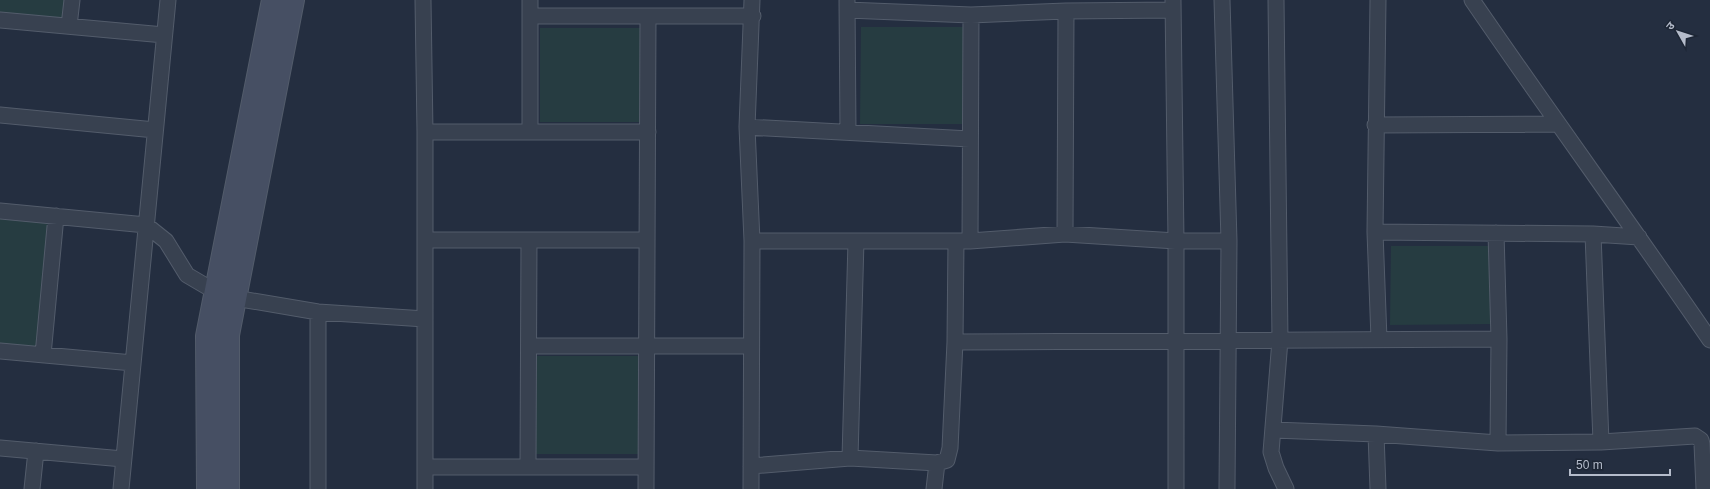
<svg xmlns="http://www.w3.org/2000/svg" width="1710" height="489" font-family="Helvetica,'Noto Sans Devanagari',sans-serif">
<rect width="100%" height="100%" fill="#242e40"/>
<!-- green -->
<path fill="#263c41" d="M0,0H67L65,20L0,14Z
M861,27H963V124H860Z
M540,28H641V122H540Z
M0,217L48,221L36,347L0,344Z
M1391,246H1494V324L1390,325Z
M536,356H639L638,454H536Z"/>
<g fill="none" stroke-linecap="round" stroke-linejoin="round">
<defs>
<path id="street" d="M423,0L425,132V489
M530,0V132
M1173,0L1176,241V489
M1222,0L1229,241L1227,489
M1276,0L1280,340L1271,452L1276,468L1286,489
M1378,0L1375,232L1379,339
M1472,0C1550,114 1632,226 1710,340
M847,1L848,132
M847,10L971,15L1066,11L1173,10
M531,16H753
M0,20L164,35
M69,26L72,0
M0,115L155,130
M1375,125L1557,124
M747,127L970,139
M425,132H648
M0,211L146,225L166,241L187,275L216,292L235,298L318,312L425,319
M1375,232L1593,234L1639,237
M1496,233L1499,339L1498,443
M1065,234L1066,11
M1593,234L1601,442
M425,240H647
M752,241H970L1065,234L1176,241H1229
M970,241L971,15
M955,342L1499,339
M529,346H751
M0,351L133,363
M43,355L56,216
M1274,430L1376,434L1498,443L1601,442L1695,436L1701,440L1702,444L1704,489
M1376,434L1378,489
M0,448L123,459
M850,458L856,241
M528,466L529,240
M751,466L850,458L937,463L947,460L950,448L955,342L956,241
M425,467H646
M32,489L36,451
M121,489L168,0
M318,489V312
M646,489L648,16
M751,489L752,241L747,127L752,0
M934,489L937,463"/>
<path id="secondary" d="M208,489L207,336L273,0
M228,489V335L293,0"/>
</defs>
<!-- street casing -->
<use href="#street" stroke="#535c6b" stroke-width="17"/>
<!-- secondary casing -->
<use href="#secondary" stroke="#535c6b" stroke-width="24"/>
<!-- street -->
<use href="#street" stroke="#384150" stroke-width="15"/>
<!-- secondary -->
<use href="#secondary" stroke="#464f63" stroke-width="22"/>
</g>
<!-- north arrow -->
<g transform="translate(1678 32) rotate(309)" stroke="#1d2635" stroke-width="3" paint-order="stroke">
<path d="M0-3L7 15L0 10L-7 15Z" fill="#b5bccb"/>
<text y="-6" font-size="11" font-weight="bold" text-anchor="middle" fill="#b5bccb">उ</text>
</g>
<!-- scale -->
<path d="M1570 469v6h100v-6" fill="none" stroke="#b5bccb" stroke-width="2"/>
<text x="1576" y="469" font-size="12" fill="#b5bccb" stroke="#1d2635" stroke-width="3" paint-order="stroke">50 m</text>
</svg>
